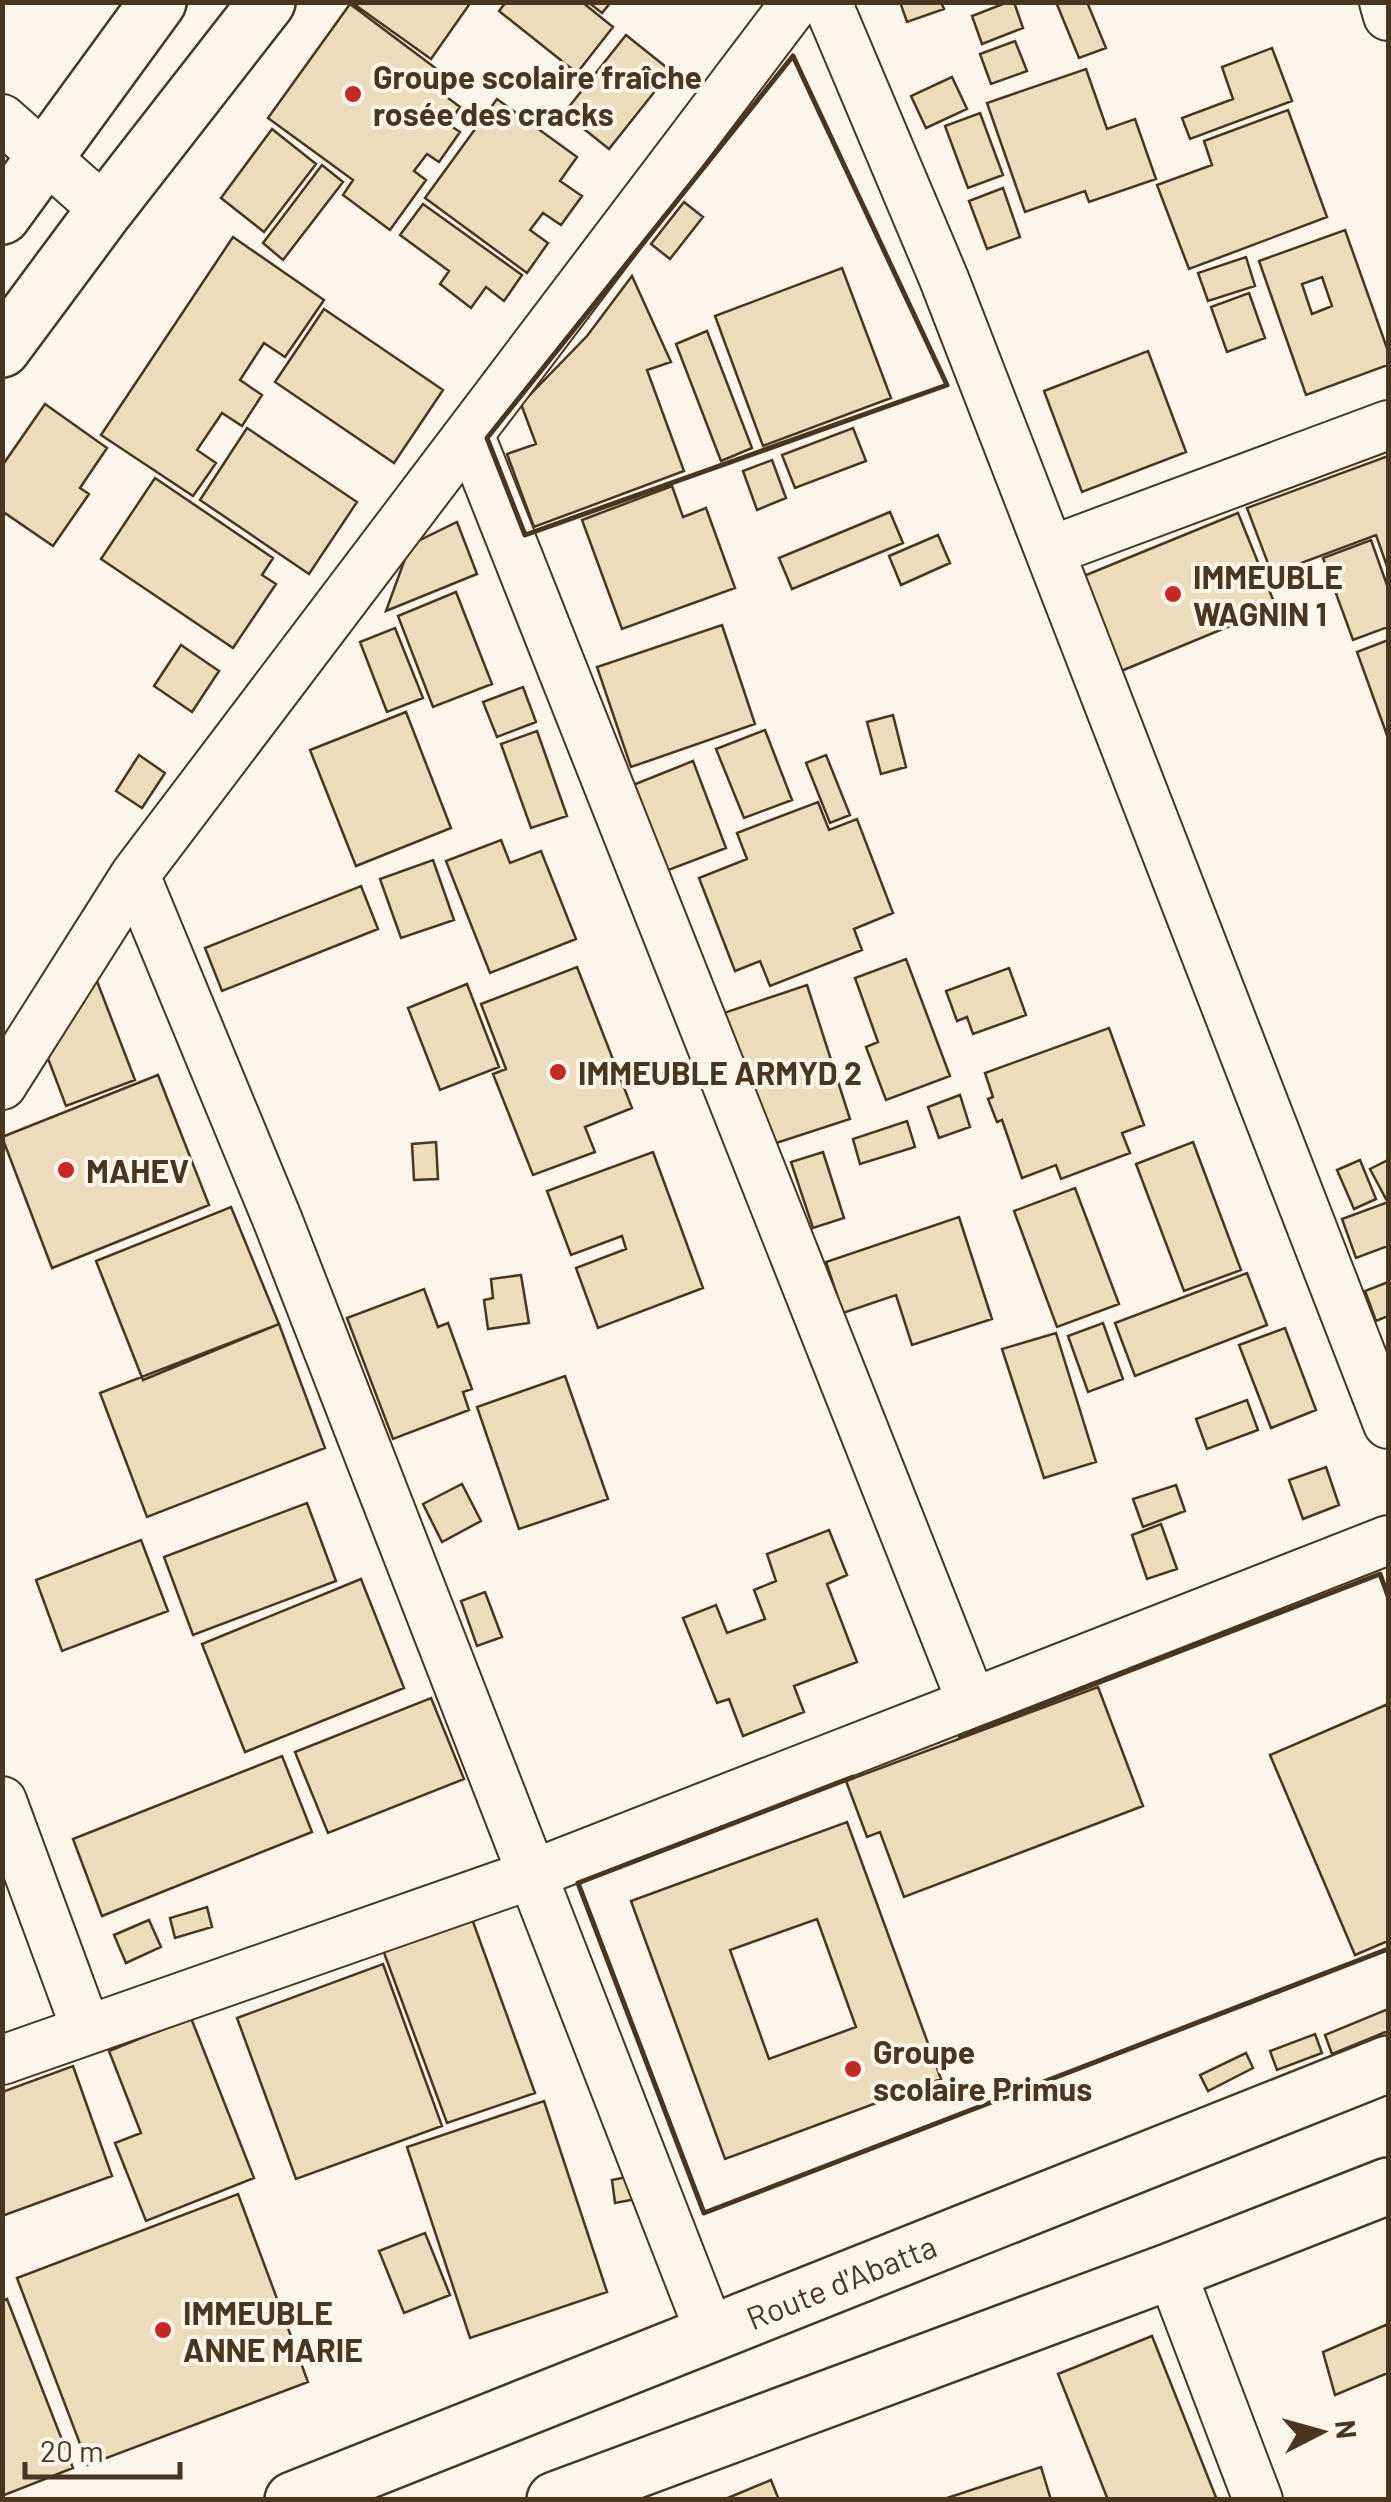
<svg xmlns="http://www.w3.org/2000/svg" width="1391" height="2502" font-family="Barlow,sans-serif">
<rect width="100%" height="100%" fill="#fbf6e9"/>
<!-- building -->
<path fill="#ecdcbc" stroke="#4a3520" stroke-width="2.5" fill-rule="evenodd" d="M351,2H471L431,59Z
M506,2H582L613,27L577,73L499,11Z
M588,2H611L602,13Z
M900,2H941L944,9L907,22Z
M1008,2H1014L1023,28L982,44L972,16Z
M1056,2H1087L1106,48L1079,58Z
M350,4L454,82L444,95L460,107L448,124L460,132L439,162L427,154L414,171L426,180L390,230L343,195L353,180L268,118Z
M626,35L671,71L609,149L564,113Z
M1015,41L1027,71L991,84L980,54Z
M1272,48L1292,101L1190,139L1182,118L1233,99L1222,67Z
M1086,69L1107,129L1135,119L1156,179L1089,202L1085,191L1025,212L987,103Z
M952,77L967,109L926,128L911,96Z
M497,99L577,157L560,181L582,196L561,225L543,213L530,230L548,243L527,273L425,198Z
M1288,110L1327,217L1189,269L1157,185L1212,165L1204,141Z
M980,113L1003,175L968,188L945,126Z
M272,129L316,164L264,232L221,198Z
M322,165L343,182L283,260L263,243Z
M1003,188L1020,237L987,249L969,201Z
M684,202L703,217L670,259L651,244Z
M423,204L522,275L504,301L486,287L471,308L440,284L449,271L400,235Z
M1345,230L1388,351V365L1306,395L1259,261ZM1322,277L1332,306L1312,314L1302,284Z
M233,237L324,300L285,357L264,343L240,380L262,395L242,426L222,413L197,450L216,463L193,496L101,435Z
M1246,257L1255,286L1208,301L1198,273Z
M842,268L891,398L763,446L715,316Z
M632,276L671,362L647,370L684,471L534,527L507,454L536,444L521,404L587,336Z
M1249,293L1265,338L1227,352L1211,307Z
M324,309L443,390L394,463L275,382Z
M707,331L752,448L721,461L676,344Z
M1148,351L1186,452L1082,492L1044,391Z
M45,404L107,448L80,488L89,494L53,546L2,511V466Z
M247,428L357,502L309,574L200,500Z
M853,428L866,461L795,488L782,455Z
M1388,456V569L1376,535L1272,574L1247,508Z
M772,460L786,498L757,510L743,471Z
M155,478L273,558L262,575L276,584L233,648L101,559Z
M672,486L683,517L706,508L735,588L622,629L582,520Z
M890,512L903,543L792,589L779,558Z
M1238,513L1276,607L1109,676L1069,582Z
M457,522L477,574L386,611L410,545Z
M938,535L950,563L901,585L889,556Z
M1371,540L1388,588V627L1353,640L1323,558Z
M456,592L492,684L433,707L398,616Z
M722,625L755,724L631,767L597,667Z
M395,628L423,698L387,712L360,642Z
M1388,640V738L1357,652Z
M181,645L219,671L192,712L154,686Z
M523,687L536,722L497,737L483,702Z
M406,712L451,828L356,866L310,750Z
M893,715L906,767L881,774L867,722Z
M765,730L792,800L744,818L716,749Z
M537,731L567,816L531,828L501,744Z
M139,755L165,773L142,808L116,791Z
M826,755L850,815L830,823L806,763Z
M693,761L726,848L666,871L633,785Z
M818,802L829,830L857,819L893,913L854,929L862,950L770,986L760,961L735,971L699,878L747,859L737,833Z
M501,840L510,863L541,851L576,939L490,973L446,861Z
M433,860L454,920L401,938L380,879Z
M361,886L378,929L222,991L205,948Z
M906,959L950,1076L886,1100L866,1047L878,1042L855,978Z
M577,967L632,1108L585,1127L595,1152L533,1175L493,1074L506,1069L481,1004Z
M1009,968L1026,1015L973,1034L967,1017L957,1021L946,991Z
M95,976L135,1080L66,1106L27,1003Z
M467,984L499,1067L440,1090L408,1008Z
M807,985L850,1119L761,1148L718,1015Z
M1109,1028L1144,1125L1122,1133L1130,1153L1061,1179L1056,1165L1022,1178L1002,1120L997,1122L988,1099L993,1097L985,1073Z
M158,1075L209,1205L52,1268L2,1137Z
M960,1095L970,1127L939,1138L928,1107Z
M907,1121L915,1147L860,1164L853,1139Z
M436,1142L438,1179L414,1180L412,1144Z
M1193,1142L1241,1270L1184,1291L1136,1164Z
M653,1152L703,1288L598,1328L576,1268L626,1249L622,1236L571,1255L547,1191Z
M823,1152L844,1218L813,1228L791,1162Z
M1360,1160L1376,1199L1354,1209L1337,1170Z
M1388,1160V1198L1386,1199L1370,1169Z
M1075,1188L1119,1304L1057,1327L1014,1211Z
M1388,1202V1246L1356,1258L1342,1219Z
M231,1207L279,1324L143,1380L96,1261Z
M959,1217L992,1319L912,1345L896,1295L843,1313L826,1262Z
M1247,1273L1267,1325L1135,1376L1115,1323Z
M521,1275L529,1323L488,1329L484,1300L493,1298L491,1279Z
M1388,1282V1316L1376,1321L1365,1291Z
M424,1289L438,1327L448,1323L472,1389L463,1392L469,1410L393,1439L347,1318Z
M1103,1323L1123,1379L1088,1392L1068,1336Z
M279,1324L325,1448L147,1517L100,1393Z
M1285,1328L1316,1410L1271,1428L1239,1345Z
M1056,1333L1096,1462L1044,1478L1002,1349Z
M565,1376L608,1499L519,1529L477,1407Z
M1247,1400L1258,1430L1207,1449L1196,1419Z
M1326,1467L1339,1505L1303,1519L1289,1480Z
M462,1484L481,1521L442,1542L423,1504Z
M1176,1485L1185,1511L1143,1527L1133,1499Z
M307,1503L336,1581L193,1635L164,1557Z
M1161,1524L1177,1569L1147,1579L1132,1535Z
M829,1530L847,1575L827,1584L857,1662L794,1686L804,1712L743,1736L729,1699L717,1703L683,1618L716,1605L727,1633L765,1619L754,1590L776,1581L767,1554Z
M141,1540L168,1611L62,1651L36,1580Z
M361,1579L404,1688L245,1752L202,1644Z
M485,1592L502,1637L477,1646L461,1601Z
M1098,1687L1143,1806L904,1897L880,1832L867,1837L846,1781Z
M431,1698L464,1779L328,1833L295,1752Z
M1388,1704V1941L1355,1955L1270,1755Z
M282,1756L312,1832L102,1916L73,1839Z
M847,1822L941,2079L725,2159L631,1901ZM817,1919L856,2027L769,2059L730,1950Z
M207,1907L212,1927L175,1938L170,1918Z
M472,1919L535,2093L447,2123L383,1950Z
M149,1920L161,1947L126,1963L114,1935Z
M383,1964L442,2126L296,2179L237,2018Z
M1388,2009V2031L1332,2054L1325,2035Z
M191,2018L254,2178L146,2221L115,2143L141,2133L109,2051Z
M1315,2034L1322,2053L1277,2070L1270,2051Z
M1246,2053L1253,2068L1208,2091L1200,2075Z
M73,2066L112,2176L2,2216V2092Z
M544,2101L607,2292L470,2338L407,2147Z
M632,2176L636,2199L615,2203L612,2180Z
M238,2194L308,2382L88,2465L17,2278Z
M425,2233L450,2295L404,2313L379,2251Z
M7,2299L73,2468L2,2496V2301Z
M1388,2324V2373L1335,2395L1323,2352Z
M1152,2336L1217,2500H1108L1058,2374Z
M1041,2467L1051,2500H941Z
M771,2480L779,2500H723Z"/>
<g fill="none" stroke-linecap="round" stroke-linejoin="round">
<defs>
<path id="minor" d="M827,2L944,279L1388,1424
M1384,2L1388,16
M2,119L105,210
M470,436L972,1703L1388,1540
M1050,551L1388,425
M135,875L278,1221L710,2332
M2,1085L135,875L796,2
M2,1801L86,2029
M2,2060L533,1874L972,1703
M1171,2271L1258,2500"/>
<path id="tertiary" d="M2,216L158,2
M2,349L105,210L267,2
M293,2500L1388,2064
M555,2500L1171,2271L1388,2186"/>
</defs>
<!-- minor casing -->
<use href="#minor" stroke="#4a3520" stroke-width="52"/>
<!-- tertiary casing -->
<use href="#tertiary" stroke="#4a3520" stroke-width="60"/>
<!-- minor -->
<use href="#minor" stroke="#fbf6e9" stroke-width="48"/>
<!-- tertiary -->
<use href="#tertiary" stroke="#fbf6e9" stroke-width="55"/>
<!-- wall -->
<path stroke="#4a3520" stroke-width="5" d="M793,56L947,385L525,535L487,438Z
M960,1736L1380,1574L1388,1596
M853,1777L578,1883L704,2213L1388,1949"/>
</g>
<!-- markers -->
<g fill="#c62828" stroke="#fbf6e9" stroke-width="4">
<circle cx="353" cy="94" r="10"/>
<circle cx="1173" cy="594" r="10"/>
<circle cx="558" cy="1072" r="10"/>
<circle cx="66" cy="1170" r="10"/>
<circle cx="853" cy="2069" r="10"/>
<circle cx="163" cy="2330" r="10"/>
</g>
<g text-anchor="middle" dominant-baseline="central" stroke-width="8" stroke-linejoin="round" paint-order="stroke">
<!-- poi labels -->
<g font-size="32" font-weight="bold" fill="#4a3520" stroke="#fbf6e9" text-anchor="start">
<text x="373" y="76">Groupe scolaire fraîche<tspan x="373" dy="37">rosée des cracks</tspan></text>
<text x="1193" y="576">IMMEUBLE<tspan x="1193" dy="37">WAGNIN 1</tspan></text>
<text x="578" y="1072">IMMEUBLE ARMYD 2</text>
<text x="86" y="1170">MAHEV</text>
<text x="873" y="2051">Groupe<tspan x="873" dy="37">scolaire Primus</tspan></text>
<text x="183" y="2312">IMMEUBLE<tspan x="183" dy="37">ANNE MARIE</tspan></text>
</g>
<!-- street labels -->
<g font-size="32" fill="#4a3520" stroke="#fbf6e9">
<text transform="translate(841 2281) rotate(-22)">Route d'Abatta</text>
</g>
</g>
<!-- border -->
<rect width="1391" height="2502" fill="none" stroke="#4a3520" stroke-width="10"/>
<!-- north arrow -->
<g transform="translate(1321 2432) rotate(84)" stroke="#fbf6e9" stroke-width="8" paint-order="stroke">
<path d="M0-8L18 38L0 25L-18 38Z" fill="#4a3520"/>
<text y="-15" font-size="28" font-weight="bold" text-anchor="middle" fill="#4a3520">N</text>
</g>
<!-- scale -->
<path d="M25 2462v15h155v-15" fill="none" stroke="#4a3520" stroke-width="5"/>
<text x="40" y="2462" font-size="30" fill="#4a3520" stroke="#fbf6e9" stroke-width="8" paint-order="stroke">20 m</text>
</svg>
